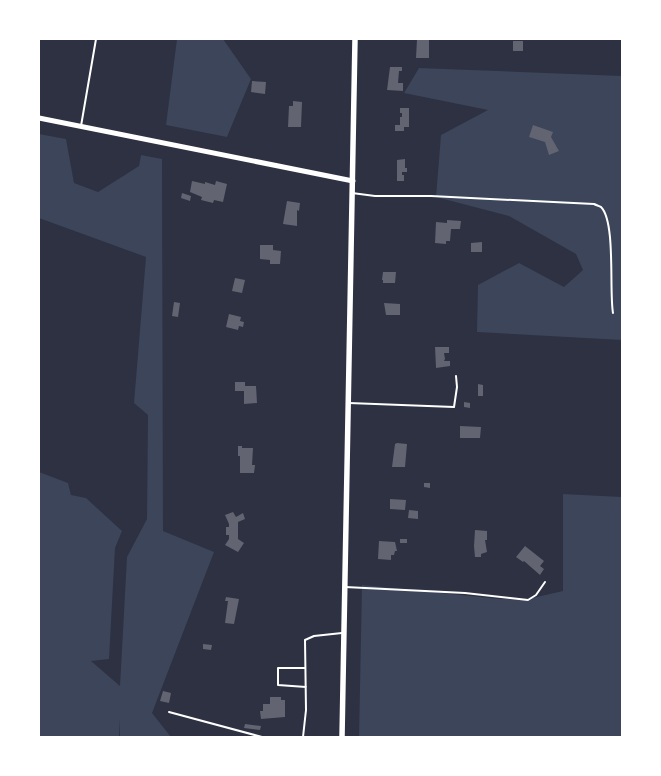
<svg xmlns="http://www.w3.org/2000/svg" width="661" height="776" font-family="Helvetica,sans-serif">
<rect width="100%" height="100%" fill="#2d3142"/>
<!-- green -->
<path fill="#3c4559" d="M177,39H223L251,79L227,137L166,125Z
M419,68L622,76V340L477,332L478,285L519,263L564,287L583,270L576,254L509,216L436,197L441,135L488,110L404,93Z
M39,134L66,139L74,183L98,192L139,166L141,155L162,159L163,531L214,552L152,713L171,737H120V719L119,737H39V472L68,483L71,495L86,498L122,531L115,548L109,659L91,661L120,686L127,557L147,519L148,415L134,403L146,257L39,218Z
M563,494L622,497V737H359L362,585L500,599H528L563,591Z"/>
<!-- building -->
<path fill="#626471" d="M417,39H429V58H416Z
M513,41H523V51H513Z
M390,67H402V71H399L398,83H403V91L387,90Z
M252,81L266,82L265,94L251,92Z
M293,101L302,102L301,127H288L289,106H293Z
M400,108H409V127H404V131H395V125H400V117H402V113H400Z
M533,125L553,132L551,137L559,151L549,155L545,142L529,137Z
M405,159V168H407V172H402V175H404V181H397V160Z
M192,181L205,184V182L215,185L216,181L227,184L223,202L214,200L213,203L201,200L202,197L190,192Z
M182,193L191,196L190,201L181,198Z
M287,201L300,203L299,211L297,210V226L283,224Z
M447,220L461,221L460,229H451L450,241H446V244L435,243L436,222L447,223Z
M482,242V252H471V243Z
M260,245H273V250L281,251L280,264H270V260L260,259Z
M383,272H396L395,283H383V280H382Z
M235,278L245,280L242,293L232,291Z
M174,302L180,303L178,317L172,316Z
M384,303L400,304V315H386Z
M229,314L241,317L240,321L244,322L243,327L239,326L238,330L226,327Z
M435,347H449V353H444L445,359L444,361H450V366L436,368Z
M235,382H245V386H256L257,403L244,404V391H235Z
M478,384L483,385V396H478Z
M464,402L470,403V408L464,407Z
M460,426L481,427L480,438H460Z
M397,443L407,444L405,467H392L395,444Z
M238,446H242V448H253L252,465H255L254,473H240V456H238Z
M424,483H430V488L424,487Z
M390,499L406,500L405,510L390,509Z
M409,510L418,511V519L408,518Z
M233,512L236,517L243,513L245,519L238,522V539L244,543L238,552L225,545L229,539V535H226V527H229V524L225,515Z
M475,530L487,531V540H485L487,552L481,554V557H475L474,546Z
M400,539H407V543H400Z
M379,541L395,542L397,551H395L394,555H391V560L378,559Z
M525,546L544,561L540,566L544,569L540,575L524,561L523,562L516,557Z
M226,597L239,599L234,624L225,623L228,601H225Z
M203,644L212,645L211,650L203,649Z
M163,691L171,693L169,703L160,701Z
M270,697H281V700H285V717L261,719L260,711H263V704H270Z
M245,724L261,726L260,730L244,728Z"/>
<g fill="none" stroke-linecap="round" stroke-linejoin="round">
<!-- service -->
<path stroke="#fff" stroke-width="2" d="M81,126L96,39
M352,193L375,196H431L594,204C596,205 599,206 601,207C616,222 609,291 613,313
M349,403L454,407L457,387L456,376
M345,587L465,593L528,600L536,595L545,582
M305,668H278V685L306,687
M169,712L262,737
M303,737L306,710L305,640L314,636L342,633"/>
<!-- tertiary -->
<path stroke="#fff" stroke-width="5" d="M39,118L353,181"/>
<!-- secondary -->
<path stroke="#fff" stroke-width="5.5" d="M342,737L355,39"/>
</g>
<!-- border -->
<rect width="661" height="776" fill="none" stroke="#ffffff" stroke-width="80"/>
</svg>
